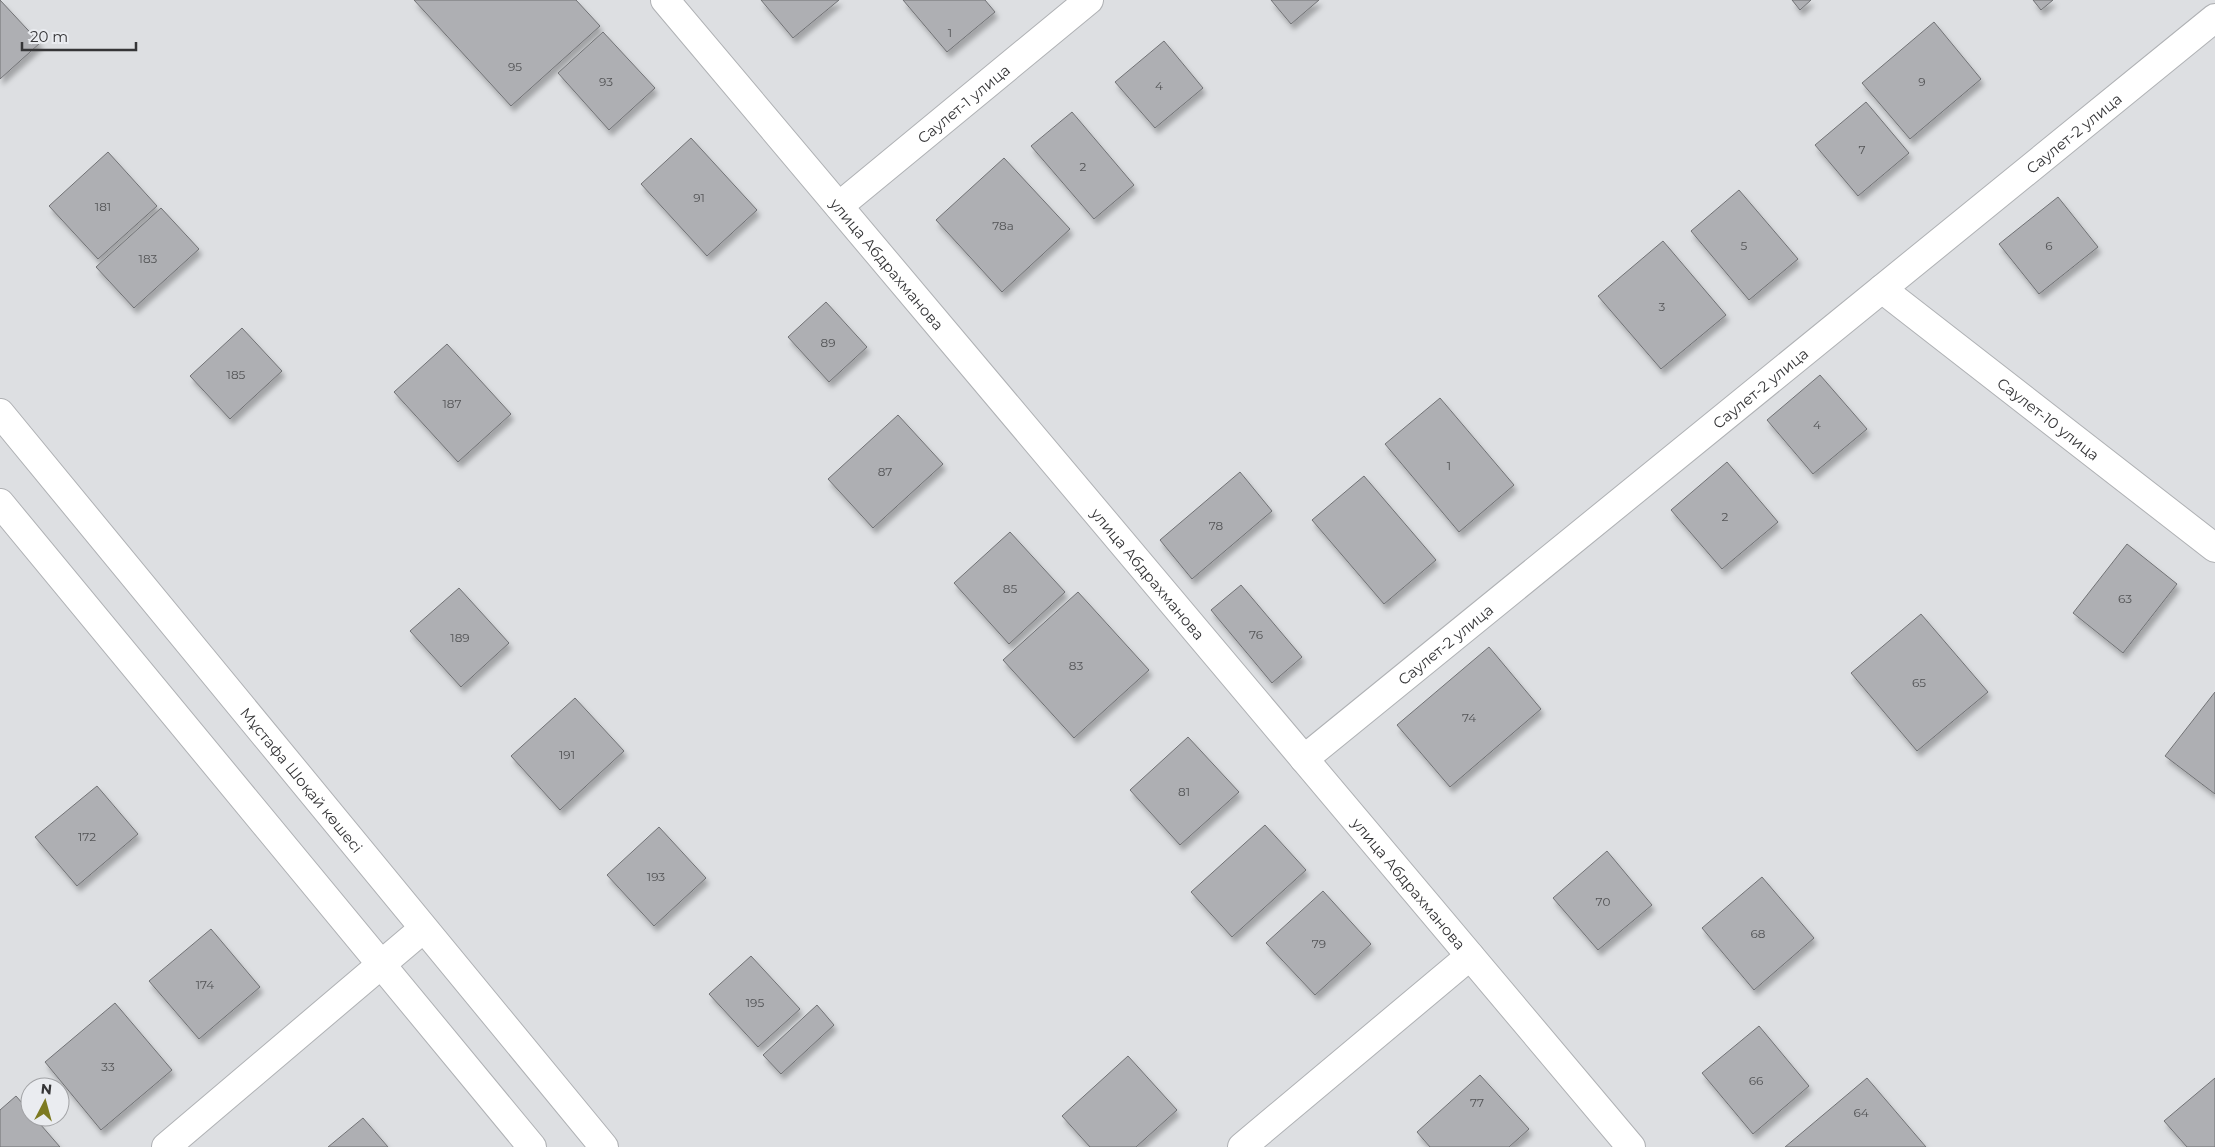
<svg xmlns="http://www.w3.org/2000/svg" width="2215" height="1147" font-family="Montserrat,sans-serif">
<defs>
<filter id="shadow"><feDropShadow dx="3" dy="5.5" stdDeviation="2.5" flood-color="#0004"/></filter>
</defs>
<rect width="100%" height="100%" fill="#dddfe2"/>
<!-- building -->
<path fill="#aeafb3" stroke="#717275" filter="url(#shadow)" d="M0,0L40,43L0,79Z
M414,0H576L600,26L511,106Z
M761,0H839L793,38Z
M903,0H985L995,12L947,52Z
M1271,0H1319L1291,24Z
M1792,0H1811L1800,10Z
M2033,0H2053L2041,10Z
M1934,22L1981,79L1910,139L1862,83Z
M603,32L655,88L609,130L558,73Z
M1164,41L1203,88L1155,128L1115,82Z
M1866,102L1909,153L1858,196L1815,145Z
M1072,112L1134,185L1094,219L1031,146Z
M691,138L757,210L707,256L641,184Z
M108,152L157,206L98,259L49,206Z
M1004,158L1070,229L1002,292L936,220Z
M1739,190L1798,259L1749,300L1691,231Z
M2058,197L2098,247L2039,294L1999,244Z
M161,208L199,249L134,308L96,267Z
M1663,241L1726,315L1661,369L1598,296Z
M826,302L867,347L829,382L788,337Z
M242,328L282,371L230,419L190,376Z
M447,344L511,414L458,462L394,392Z
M1820,375L1867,429L1813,474L1767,420Z
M1440,398L1514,485L1459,532L1385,444Z
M898,415L943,464L873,528L828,479Z
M1727,462L1778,522L1722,569L1671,510Z
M1240,472L1272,511L1192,579L1160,540Z
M1364,476L1436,560L1384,604L1312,520Z
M1010,532L1065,592L1009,644L954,583Z
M2127,544L2177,584L2123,653L2073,613Z
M1241,585L1302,657L1272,683L1211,610Z
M459,588L509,643L461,687L410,631Z
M1078,592L1149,670L1074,738L1003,660Z
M1921,614L1988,692L1917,751L1851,673Z
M1489,647L1541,709L1450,787L1397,725Z
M2215,692V794L2165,756Z
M575,698L624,751L560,810L511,756Z
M1188,737L1239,792L1180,845L1130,790Z
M97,786L138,834L77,886L35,837Z
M1265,825L1306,870L1232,937L1191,892Z
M659,827L706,878L654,926L607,875Z
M1607,851L1652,905L1598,950L1553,898Z
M1762,877L1814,938L1754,990L1702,928Z
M1323,891L1371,944L1315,995L1266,943Z
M211,929L260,987L199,1039L149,981Z
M751,956L800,1009L758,1047L709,994Z
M115,1003L172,1070L101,1130L45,1062Z
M817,1005L834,1025L781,1074L763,1055Z
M1759,1026L1809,1086L1753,1134L1702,1073Z
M1128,1056L1177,1110L1136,1147H1090L1062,1116Z
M1480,1075L1529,1129L1509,1147H1430L1417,1132Z
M1867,1078L1926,1147H1785Z
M2215,1078V1147H2187L2164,1121Z
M16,1096L30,1112V1117H34L60,1147H0V1110Z
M363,1118L388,1147H328Z"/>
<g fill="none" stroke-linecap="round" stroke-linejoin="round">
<defs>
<g id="street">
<path id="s1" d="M665,0L1631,1147"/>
<path id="s2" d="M839,206L1089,0"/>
<path id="s3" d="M1882,289L2215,548"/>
<path id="s4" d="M1304,759L2215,18"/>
<path d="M166,1147L423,929"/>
<path d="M1242,1147L1470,956"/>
</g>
<g id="secondary">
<path id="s5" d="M0,413L604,1147"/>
<path d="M0,503L532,1147"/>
</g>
</defs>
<!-- street casing -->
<use href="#street" stroke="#afb1b4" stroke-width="30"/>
<!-- secondary casing -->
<use href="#secondary" stroke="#afb1b4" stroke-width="30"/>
<!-- street -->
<use href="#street" stroke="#fff" stroke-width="28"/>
<!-- secondary -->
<use href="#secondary" stroke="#fff" stroke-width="28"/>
</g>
<g text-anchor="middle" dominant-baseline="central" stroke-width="5" stroke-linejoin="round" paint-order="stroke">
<!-- number labels -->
<g font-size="12" fill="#535456">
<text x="950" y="32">1</text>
<text x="515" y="66">95</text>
<text x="606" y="81">93</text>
<text x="1922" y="81">9</text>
<text x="1159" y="85">4</text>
<text x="1862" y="149">7</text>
<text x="1083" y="166">2</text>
<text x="699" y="197">91</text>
<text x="103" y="206">181</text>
<text x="1003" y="225">78а</text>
<text x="1744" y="245">5</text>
<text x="2049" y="245">6</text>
<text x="148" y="258">183</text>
<text x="1662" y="306">3</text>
<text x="828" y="342">89</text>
<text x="236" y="374">185</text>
<text x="452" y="403">187</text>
<text x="1817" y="424">4</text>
<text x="1449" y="465">1</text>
<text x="885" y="471">87</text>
<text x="1725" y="516">2</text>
<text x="1216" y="525">78</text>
<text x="1010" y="588">85</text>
<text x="2125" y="598">63</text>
<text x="1256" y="634">76</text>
<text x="460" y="637">189</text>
<text x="1076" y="665">83</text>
<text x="1919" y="682">65</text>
<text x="1469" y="717">74</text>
<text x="567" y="754">191</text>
<text x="1184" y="791">81</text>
<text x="87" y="836">172</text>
<text x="656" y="876">193</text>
<text x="1603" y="901">70</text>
<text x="1758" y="933">68</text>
<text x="1319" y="943">79</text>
<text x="205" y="984">174</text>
<text x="755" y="1002">195</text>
<text x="108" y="1066">33</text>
<text x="1756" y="1080">66</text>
<text x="1477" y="1102">77</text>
<text x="1861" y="1112">64</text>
</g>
<!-- street labels -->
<g font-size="15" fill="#353537" stroke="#eaecf0">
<text stroke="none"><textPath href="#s2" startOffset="161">Саулет-1 улица</textPath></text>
<text stroke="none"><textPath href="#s4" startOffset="992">Саулет-2 улица</textPath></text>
<text stroke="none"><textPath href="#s1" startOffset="345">улица Абдрахманова</textPath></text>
<text stroke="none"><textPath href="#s4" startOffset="588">Саулет-2 улица</textPath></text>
<text stroke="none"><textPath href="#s3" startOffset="211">Саулет-10 улица</textPath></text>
<text stroke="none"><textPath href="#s1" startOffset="750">улица Абдрахманова</textPath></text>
<text stroke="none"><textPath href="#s4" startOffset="182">Саулет-2 улица</textPath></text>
<text stroke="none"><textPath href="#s5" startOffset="475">Мұстафа Шоқай көшесі</textPath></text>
<text stroke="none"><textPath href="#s1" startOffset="1155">улица Абдрахманова</textPath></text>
</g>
</g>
<!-- north arrow -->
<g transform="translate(45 1102) rotate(6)"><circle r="24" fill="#eaecf0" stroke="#a2a3a6"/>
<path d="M0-4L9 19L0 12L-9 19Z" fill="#7d7a21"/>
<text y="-8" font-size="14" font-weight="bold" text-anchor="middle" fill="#353537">N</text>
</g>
<!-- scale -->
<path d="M22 42v8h114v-8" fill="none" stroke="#353537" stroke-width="2.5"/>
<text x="30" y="42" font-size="15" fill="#353537" stroke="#eaecf0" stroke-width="4" paint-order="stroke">20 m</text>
</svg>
